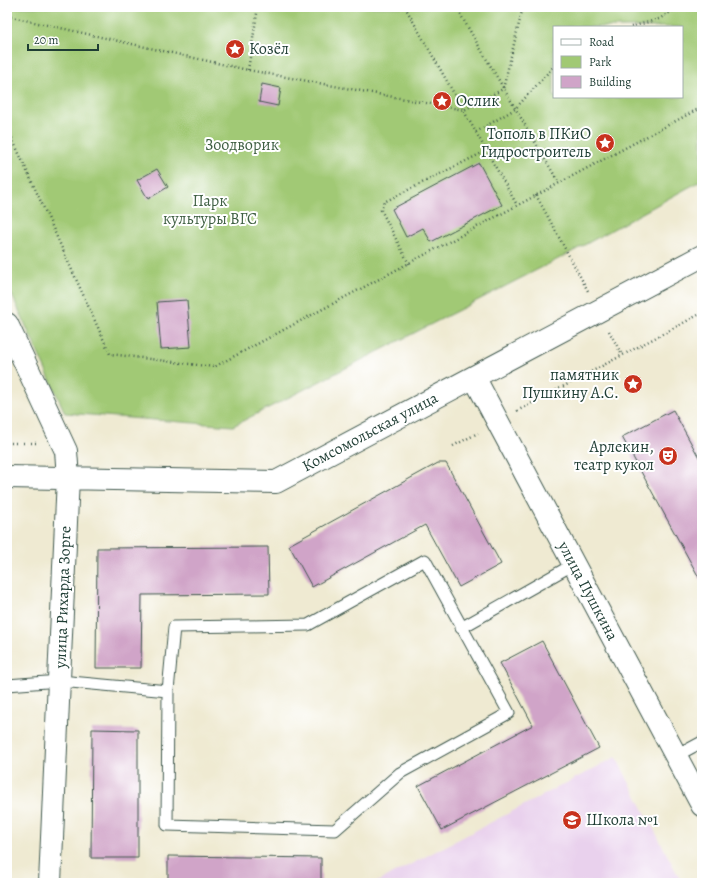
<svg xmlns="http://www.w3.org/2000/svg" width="709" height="890" font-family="Alegreya,serif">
<rect width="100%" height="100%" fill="#fff"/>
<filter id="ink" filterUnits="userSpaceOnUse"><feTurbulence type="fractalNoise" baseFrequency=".025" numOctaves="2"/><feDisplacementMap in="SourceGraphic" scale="8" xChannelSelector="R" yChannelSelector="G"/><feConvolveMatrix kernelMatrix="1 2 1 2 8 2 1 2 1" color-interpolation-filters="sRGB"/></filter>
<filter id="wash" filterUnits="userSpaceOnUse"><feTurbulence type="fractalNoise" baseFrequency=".012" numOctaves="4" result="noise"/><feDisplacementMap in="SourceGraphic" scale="16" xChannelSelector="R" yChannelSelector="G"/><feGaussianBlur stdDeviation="0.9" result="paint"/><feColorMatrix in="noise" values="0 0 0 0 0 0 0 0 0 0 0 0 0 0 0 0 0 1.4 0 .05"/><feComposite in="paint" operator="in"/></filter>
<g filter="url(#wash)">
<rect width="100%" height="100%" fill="#efead2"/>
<!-- built -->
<path fill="#e9d1ed" d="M616,757L682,883H375Z"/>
<!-- green -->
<path fill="#a1c974" stroke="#608354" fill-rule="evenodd" d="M7,7H702V180L568,254L233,426L65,413L7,284ZM554,27H682V97H554Z"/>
<g id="blocks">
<!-- building -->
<path fill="#d0a4c8" d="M262,84L281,88L278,106L259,102Z
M479,163L502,205L431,242L423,228L406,237L392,209Z
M157,169L168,187L148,199L137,180Z
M187,300L191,347L161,349L157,302Z
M673,410L702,463V583L622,437Z
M438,463H446L501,564L459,587L425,525L312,587L289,545Z
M268,547L269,594L142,595L141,668H96L97,548Z
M542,641L599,748L442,830L418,786L533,725L500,663Z
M92,729L138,730V858H91Z
M168,856L321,858V883H168Z"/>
</g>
</g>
<g filter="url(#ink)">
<use href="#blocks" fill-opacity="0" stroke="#3e574c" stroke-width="1"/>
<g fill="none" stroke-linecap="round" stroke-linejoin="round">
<defs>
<path id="lane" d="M425,560L509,713L400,773L335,830L167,825L168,691L174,627L308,625Z
M461,628L574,564
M7,685L60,681L168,691
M676,756L702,742"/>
<path id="street" d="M7,324L66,451L68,477L50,883
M474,377L702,805
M7,477L276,482L702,256"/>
</defs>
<!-- lane casing -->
<use href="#lane" stroke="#3e574c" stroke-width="13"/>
<!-- street casing -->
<use href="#street" stroke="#3e574c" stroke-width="24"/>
<!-- path -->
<path stroke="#3e574c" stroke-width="2.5" stroke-dasharray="1 3" stroke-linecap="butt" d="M405,7L517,205
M456,7L559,183
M7,16L248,70L464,110L503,89L523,7
M631,27L659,19L679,7
M248,70L258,7
M7,127L110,354L214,367L702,107
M476,132L515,109L554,66
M536,195L588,291
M409,264L381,210L384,202L486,151
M609,331L622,355
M517,411L702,313
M7,443H38
M453,446L478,433"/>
<!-- lane -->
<use href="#lane" stroke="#fff" stroke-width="11"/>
<!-- street -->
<use href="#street" stroke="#fff" stroke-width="22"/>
</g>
</g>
<!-- icons -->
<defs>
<symbol id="sight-disc" viewBox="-11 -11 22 22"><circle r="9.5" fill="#c8321e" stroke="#fff"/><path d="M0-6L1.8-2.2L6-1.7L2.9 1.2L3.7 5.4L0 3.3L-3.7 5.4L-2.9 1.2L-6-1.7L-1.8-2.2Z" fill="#fff"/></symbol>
<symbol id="theatre-disc" viewBox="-11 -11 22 22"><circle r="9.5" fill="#c8321e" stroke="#fff"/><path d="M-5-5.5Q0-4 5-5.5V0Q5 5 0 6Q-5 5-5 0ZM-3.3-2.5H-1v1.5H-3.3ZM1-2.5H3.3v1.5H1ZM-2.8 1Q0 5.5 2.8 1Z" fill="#fff"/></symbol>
<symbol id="school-disc" viewBox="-11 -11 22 22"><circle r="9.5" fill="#c8321e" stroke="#fff"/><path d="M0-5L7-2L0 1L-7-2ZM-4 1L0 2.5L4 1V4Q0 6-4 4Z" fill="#fff"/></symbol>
</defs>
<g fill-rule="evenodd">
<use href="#sight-disc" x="224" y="38" width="22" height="22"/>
<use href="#sight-disc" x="431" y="90" width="22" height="22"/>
<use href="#sight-disc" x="594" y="132" width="22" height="22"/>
<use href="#sight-disc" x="622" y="373" width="22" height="22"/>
<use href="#theatre-disc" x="657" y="445" width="22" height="22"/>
<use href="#school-disc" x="561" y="809" width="22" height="22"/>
</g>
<g text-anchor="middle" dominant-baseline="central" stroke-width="4" stroke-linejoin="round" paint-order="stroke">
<!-- poi labels -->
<g font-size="16" fill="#1f3d34" stroke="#fff" text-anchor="start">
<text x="249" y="49">Козёл</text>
<text x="456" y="101">Ослик</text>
<text x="591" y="134" text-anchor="end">Тополь в ПКиО<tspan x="591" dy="18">Гидростроитель</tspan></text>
<text x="619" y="375" text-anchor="end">памятник<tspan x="619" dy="18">Пушкину А.С.</tspan></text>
<text x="654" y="447" text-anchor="end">Арлекин,<tspan x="654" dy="18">театр кукол</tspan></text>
<text x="586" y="820">Школа №1</text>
</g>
<!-- park labels -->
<g font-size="16" fill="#406044" stroke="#fff">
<text x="242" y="145">Зоодворик</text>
<text x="210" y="201">Парк<tspan x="210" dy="18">культуры ВГС</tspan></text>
</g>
<!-- street labels -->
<g font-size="16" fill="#1f3d34" stroke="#fff">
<text transform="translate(370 432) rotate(-28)">Комсомольская улица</text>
<text transform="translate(588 591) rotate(62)">улица Пушкина</text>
<text transform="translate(63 597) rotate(-88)">улица Рихарда Зорге</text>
</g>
</g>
<!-- margin -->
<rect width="709" height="890" fill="none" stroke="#fff" stroke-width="24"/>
<!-- legend -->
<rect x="553" y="26" width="130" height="72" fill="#ffffff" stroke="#a5b1ae"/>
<rect x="561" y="39" width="20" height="6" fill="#ffffff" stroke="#a5b1ae"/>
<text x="589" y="46" font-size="12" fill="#1f3d34">Road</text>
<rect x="561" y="56" width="20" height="12" fill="#a1c974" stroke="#a5b1ae"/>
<text x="589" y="66" font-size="12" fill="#1f3d34">Park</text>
<rect x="561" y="76" width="20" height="12" fill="#d0a4c8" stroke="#a5b1ae"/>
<text x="589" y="86" font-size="12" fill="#1f3d34">Building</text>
<!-- scale -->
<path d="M28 44v6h70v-6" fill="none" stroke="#1f3d34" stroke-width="2"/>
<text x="34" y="44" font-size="12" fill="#1f3d34" stroke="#ffffff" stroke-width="3" paint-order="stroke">20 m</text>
</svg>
